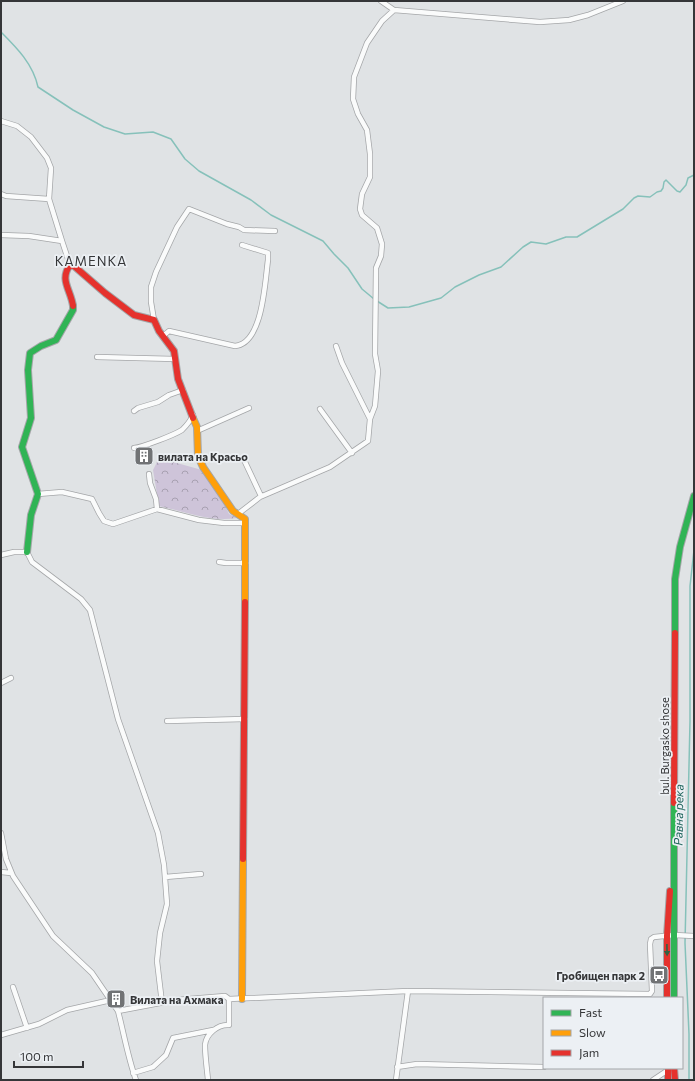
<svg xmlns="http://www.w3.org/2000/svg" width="695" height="1081" font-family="Commissioner,sans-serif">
<defs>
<pattern id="forest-crowns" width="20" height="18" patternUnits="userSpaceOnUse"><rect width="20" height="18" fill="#cec4d9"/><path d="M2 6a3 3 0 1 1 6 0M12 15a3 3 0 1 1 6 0" fill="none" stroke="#a8a0b1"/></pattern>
</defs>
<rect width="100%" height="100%" fill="#e0e3e5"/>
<!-- forest -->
<path fill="url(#forest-crowns)" d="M159,458L202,470L222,499L229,514L237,518C210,522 186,512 159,506L153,470Z"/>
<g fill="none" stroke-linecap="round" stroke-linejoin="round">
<!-- stream -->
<path stroke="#86c1ba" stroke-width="1.5" d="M1,32C17,48 33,64 38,87L73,110L104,127L125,134L153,132L171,139L185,159L199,171L251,200L271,215L323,241L334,254L348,268L362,289L374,299
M377,301L388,308L409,307L441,298L455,287L479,275L501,267L523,247L531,242L546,244L566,237H577L623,209L634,198L638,196L650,197L657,192L661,191L663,188L664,182L666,180L677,191L680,192L686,185L688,178L694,175
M689,1080V1034L685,943L690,721V586L694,550"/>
<defs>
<path id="street" d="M381,1L394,10L540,22L569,20L588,15L623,1
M1,121L17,126L31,137L47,158L51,168L49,199L62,241
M1,194L6,196L49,199
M1,235L29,236L62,241L70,265
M154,320L151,302V287L156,272L177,227L189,209L227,224L239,227L244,230L275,231
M163,336L169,331L235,346C263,344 265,281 268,260V253L242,245
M336,346L342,363L370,419
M97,357L175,359
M320,409L352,453
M134,411L138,408L158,402L169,395L183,390
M197,431L249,408
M134,448C143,447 174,435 182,430C186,426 191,420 193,415
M245,462L261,496
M149,474L150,483L156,499L157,509
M38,494L62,492L92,499L99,513L104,521L113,524L157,509L199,520L224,523H245
M238,514L260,497L330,467L368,441L370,419L375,406L378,371L375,354L376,268L381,256L382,244L377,228L362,215L360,209L362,194L370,177V154L367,130L358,114L353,99L354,77L367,43L382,21L394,10
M1,555L14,552H27L32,562L81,599L90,610L118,719L158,833L164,865L167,904L160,933L157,961L162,1003
M219,562L226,563H246
M1,683L11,678
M167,721L245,719
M1,833L6,859L13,876L53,936L92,973L118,1011
M1,872L11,873
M165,877L201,874
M13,987L27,1028
M1,1035L39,1024L67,1010L111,1000
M397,1067L417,1064L544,1067
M133,1073L153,1067L166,1055L173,1038L213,1030
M136,1080C128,1058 124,1034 118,1011L176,1000L225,996L229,999
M208,1080C207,1069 205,1056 205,1045C206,1034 218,1024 229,1025V999L408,991L650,994L652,991L650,944L651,939L654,937L674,935L694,936
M396,1080L408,991
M653,1080L668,1070"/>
<path id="fast" d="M27,552L31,515L38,494L22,447L31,418L28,370L30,353L41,346L56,340L73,310V306
M675,633V579L680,547L694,496
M674,803V998"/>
<path id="slow" d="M193,418L197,427L198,456L203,467L233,511L245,519V602
M242,999L243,859"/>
<path id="jam" d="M73,306C71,290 59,280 70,265L74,266L105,293L134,315L154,320L159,331L174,351L178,379L193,418
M674,803L675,633
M243,859L245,602
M667,998V936L670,891
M668,1068V1080
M674,1068L675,1080"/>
</defs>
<!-- street casing -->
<use href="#street" stroke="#a4a6a8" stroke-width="6"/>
<!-- fast casing -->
<use href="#fast" stroke="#a4a6a8" stroke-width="8"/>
<!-- slow casing -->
<use href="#slow" stroke="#a4a6a8" stroke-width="8"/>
<!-- jam casing -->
<use href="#jam" stroke="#a4a6a8" stroke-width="8"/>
<!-- street -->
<use href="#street" stroke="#fafbfb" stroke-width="4.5"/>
<!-- fast -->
<use href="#fast" stroke="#30b455" stroke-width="6"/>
<!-- slow -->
<use href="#slow" stroke="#ff9f0a" stroke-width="6"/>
<!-- jam -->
<use href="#jam" stroke="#e5322d" stroke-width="6"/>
</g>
<!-- one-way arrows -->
<defs><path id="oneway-solid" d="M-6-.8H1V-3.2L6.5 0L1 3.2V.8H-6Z"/></defs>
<use fill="#336242" href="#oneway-solid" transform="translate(667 950) rotate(89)"/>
<!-- icons -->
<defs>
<symbol id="building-square" viewBox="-11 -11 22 22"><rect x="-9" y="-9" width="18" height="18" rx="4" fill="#717375" stroke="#ecf0f4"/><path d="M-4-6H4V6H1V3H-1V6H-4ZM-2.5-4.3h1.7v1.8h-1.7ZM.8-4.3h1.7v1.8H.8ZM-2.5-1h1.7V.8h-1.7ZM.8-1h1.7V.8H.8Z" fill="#fff"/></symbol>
<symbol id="bus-square" viewBox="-11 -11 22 22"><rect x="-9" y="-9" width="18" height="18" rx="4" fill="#717375" stroke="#ecf0f4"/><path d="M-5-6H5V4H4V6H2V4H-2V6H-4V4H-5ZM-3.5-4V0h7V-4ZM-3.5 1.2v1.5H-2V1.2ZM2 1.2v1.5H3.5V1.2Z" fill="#fff"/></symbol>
</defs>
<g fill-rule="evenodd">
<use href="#building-square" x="133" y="445" width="22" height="22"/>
<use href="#bus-square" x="648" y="964" width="22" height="22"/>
<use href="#building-square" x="105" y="988" width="22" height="22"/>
</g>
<g text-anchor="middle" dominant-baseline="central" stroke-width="3.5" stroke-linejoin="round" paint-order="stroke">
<!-- poi labels -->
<g font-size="11" font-weight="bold" fill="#353638" stroke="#ecf0f4" text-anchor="start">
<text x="158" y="456">вилата на Красьо</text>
<text x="645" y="975" text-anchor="end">Гробищен парк 2</text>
<text x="130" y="999">Вилата на Ахмака</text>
</g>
<!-- street labels -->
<g font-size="11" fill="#353638" stroke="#ecf0f4">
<text transform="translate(664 746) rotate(-90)">bul. Burgasko shose</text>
</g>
<!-- water labels -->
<g font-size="12" font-style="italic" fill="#1e635b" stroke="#ecf0f4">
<text transform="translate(678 815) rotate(-89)">Равна река</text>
</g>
<!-- quarter labels -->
<g font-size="13" letter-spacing="1" fill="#353638" stroke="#ecf0f4">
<text x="91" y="261">KAMENKA</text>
</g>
</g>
<!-- border -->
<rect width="695" height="1081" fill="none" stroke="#353638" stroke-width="4"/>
<!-- legend -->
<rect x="543" y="997" width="140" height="72" fill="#ecf0f4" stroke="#a3a6a9"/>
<rect x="551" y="1010" width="20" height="6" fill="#30b455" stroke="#a3a6a9"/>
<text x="579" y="1017" font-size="12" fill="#353638">Fast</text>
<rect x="551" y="1030" width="20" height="6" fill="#ff9f0a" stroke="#a3a6a9"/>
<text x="579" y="1037" font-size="12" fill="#353638">Slow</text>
<rect x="551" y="1050" width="20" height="6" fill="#e5322d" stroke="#a3a6a9"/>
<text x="579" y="1057" font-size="12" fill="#353638">Jam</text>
<!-- scale -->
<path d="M14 1061v6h69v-6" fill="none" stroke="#353638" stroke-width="2"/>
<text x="20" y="1061" font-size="12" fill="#353638" stroke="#ecf0f4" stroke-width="3" paint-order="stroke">100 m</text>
</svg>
